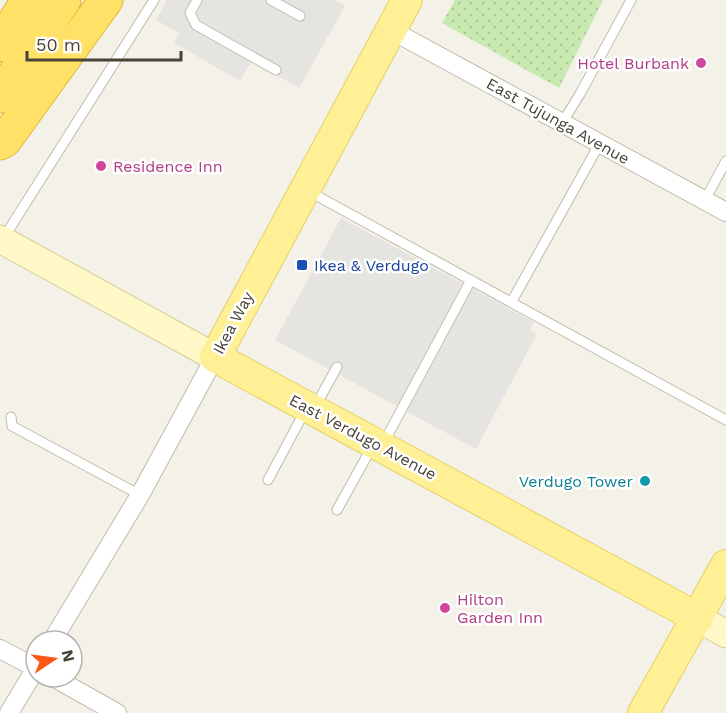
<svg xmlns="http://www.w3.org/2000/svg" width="726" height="713" font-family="'Work Sans',sans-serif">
<defs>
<pattern id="garden-dots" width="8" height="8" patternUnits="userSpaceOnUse" patternTransform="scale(1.5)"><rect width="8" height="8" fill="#c8e9b0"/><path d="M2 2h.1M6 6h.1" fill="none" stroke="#adc998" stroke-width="1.8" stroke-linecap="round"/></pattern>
</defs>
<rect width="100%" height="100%" fill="#f4f2e8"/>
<!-- garden -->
<path fill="url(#garden-dots)" d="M455,0H603L559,88L442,23Z"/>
<!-- parking -->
<path fill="#e5e4e0" d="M167,0H335L345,6L299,88L252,61L240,81L174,43L179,33L156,20Z
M341,218L534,322L530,330L537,334L476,449L275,340Z"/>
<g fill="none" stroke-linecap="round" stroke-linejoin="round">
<defs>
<path id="lane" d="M197,0L190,13L196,25L276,70
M271,0L300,16
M562,123L580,94L631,0
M310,192L726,420
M705,200L726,161
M3,239L154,0
M512,301L600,143
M315,407L337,367
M11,417L12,426L140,495
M383,444L471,280
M268,480L306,409
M337,510L373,445"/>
<path id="street" d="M391,30L726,212
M52,641L140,495L215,357
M0,649L36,668
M53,677L117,713
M9,713L36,668"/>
<path id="secondary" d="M0,239L215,357
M698,618L726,634"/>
<path id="primary" d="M407,0L215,357L698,618
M643,713L726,565"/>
<path id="highway" d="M0,45L28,0
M0,96L64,0
M0,143L5,140L106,0"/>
</defs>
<!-- lane casing -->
<use href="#lane" stroke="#c0bbaa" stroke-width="11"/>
<!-- street casing -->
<use href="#street" stroke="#c0bbaa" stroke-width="20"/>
<!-- secondary casing -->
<use href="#secondary" stroke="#d5cd97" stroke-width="29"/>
<!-- primary casing -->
<use href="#primary" stroke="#e5d065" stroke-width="32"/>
<!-- highway casing -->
<use href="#highway" stroke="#dfb937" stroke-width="35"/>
<!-- lane -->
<use href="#lane" stroke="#fff" stroke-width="9"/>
<!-- street -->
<use href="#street" stroke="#fff" stroke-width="18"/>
<!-- secondary -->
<use href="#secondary" stroke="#fff9c7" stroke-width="27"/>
<!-- primary -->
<use href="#primary" stroke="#fff096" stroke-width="30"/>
<!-- highway -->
<use href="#highway" stroke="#ffe168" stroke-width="33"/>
</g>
<!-- markers -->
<g fill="#d1479c" stroke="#fff" stroke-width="2">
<circle cx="701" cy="63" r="6"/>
<circle cx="101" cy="166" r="6"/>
<circle cx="445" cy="608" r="6"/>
</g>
<rect fill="#1a4fb4" stroke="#fff" stroke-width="2" x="296" y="259" width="12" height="12" rx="3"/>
<circle fill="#0f9aa8" stroke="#fff" stroke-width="2" cx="645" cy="481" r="6"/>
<g text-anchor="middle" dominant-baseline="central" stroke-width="5" stroke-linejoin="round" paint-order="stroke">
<!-- hotel labels -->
<g font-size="16" fill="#b23c85" stroke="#fff" text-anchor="start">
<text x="689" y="63" text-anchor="end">Hotel Burbank</text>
<text x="113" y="166">Residence Inn</text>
<text x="457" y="599">Hilton<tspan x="457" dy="18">Garden Inn</tspan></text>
</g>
<!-- street labels -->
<g font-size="16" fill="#484336" stroke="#fff">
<text transform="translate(558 121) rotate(29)">East Tujunga Avenue</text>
<text transform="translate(233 323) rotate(-62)">Ikea Way</text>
<text transform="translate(363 437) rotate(28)">East Verdugo Avenue</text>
</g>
<!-- transit labels -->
<g font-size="16" fill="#164399" stroke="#fff" text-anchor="start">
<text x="314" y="265">Ikea &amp; Verdugo</text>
</g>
<!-- culture labels -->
<g font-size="16" fill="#0d838f" stroke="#fff" text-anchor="end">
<text x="633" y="481">Verdugo Tower</text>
</g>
</g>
<!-- north arrow -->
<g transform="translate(54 659) rotate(77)"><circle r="28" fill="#ffffff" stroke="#b6b4af" stroke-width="1.5"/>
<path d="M0-4.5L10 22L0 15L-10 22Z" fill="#fc5917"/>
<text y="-9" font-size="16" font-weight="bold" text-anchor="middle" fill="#484336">N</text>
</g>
<!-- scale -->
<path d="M27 51v9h154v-9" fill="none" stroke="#484336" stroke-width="3"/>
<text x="36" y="51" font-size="18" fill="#484336" stroke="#ffffff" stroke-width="4.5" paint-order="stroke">50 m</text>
</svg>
